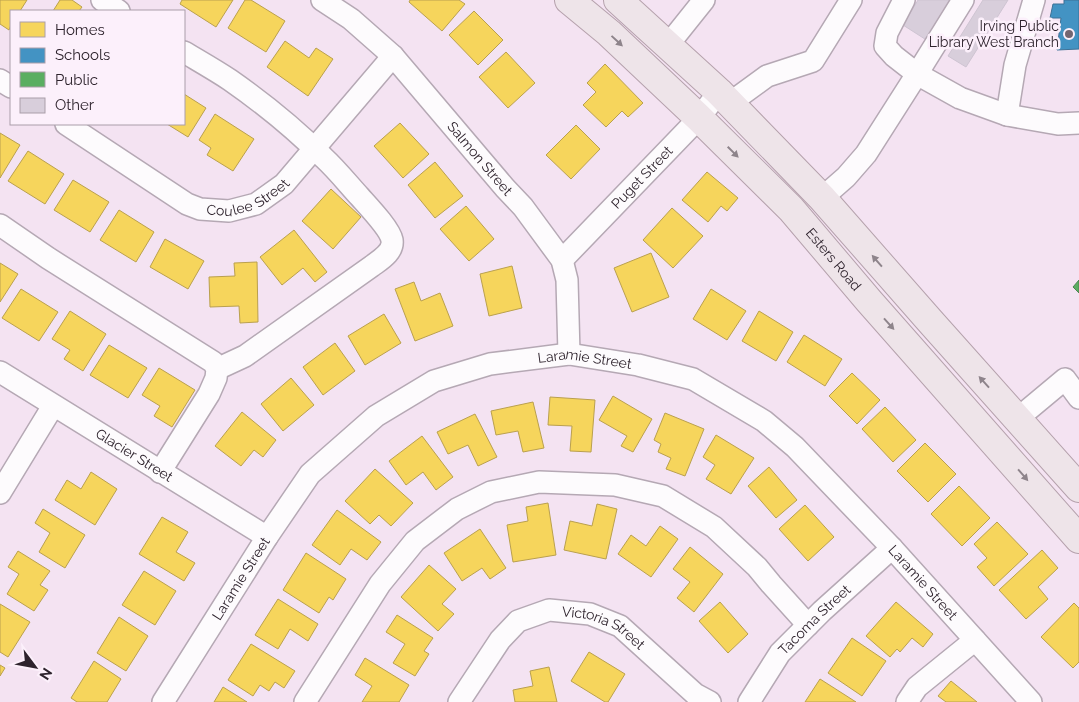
<svg xmlns="http://www.w3.org/2000/svg" width="1079" height="702" font-family="Raleway,sans-serif">
<rect width="100%" height="100%" fill="#f4e3f2"/>
<!-- homes -->
<path fill="#f6d55c" stroke="#baa04e" d="M0,0H27L20,11H11V25L9,30L0,24Z
M60,0H72L82,7L79,11H53Z
M182,0H233L216,27L180,4Z
M245,0H251L285,21L266,52L228,28Z
M410,0H459L465,4L442,31L409,2Z
M474,11L503,40L478,65L449,35Z
M285,41L309,58L316,48L333,59L308,96L267,67Z
M506,52L535,83L508,108L479,77Z
M605,64L643,103L628,117L622,111L606,127L583,105L596,92L587,83Z
M184,94L206,108L188,137L167,124H184Z
M215,114L254,139L233,171L207,155L211,148L199,140Z
M400,123L429,154L403,178L374,146Z
M576,125L600,149L571,179L546,155Z
M0,133L20,145L0,178Z
M28,151L64,174L45,204L8,181Z
M435,162L463,196L435,218L408,185Z
M707,172L738,198L727,211L721,206L708,222L682,200Z
M73,180L109,202L90,232L54,210Z
M331,189L361,217L333,249L302,221Z
M466,206L494,239L469,261L440,229Z
M672,208L703,236L673,268L643,240Z
M119,210L154,232L136,262L100,240Z
M294,230L327,272L315,282L303,268L282,285L260,257Z
M165,239L204,261L188,289L150,267Z
M651,253L669,297L632,312L614,268Z
M257,262L258,322L240,323L239,306L210,307L209,277L235,276L234,263Z
M0,263L18,274L0,302Z
M512,266L522,308L489,316L480,274Z
M414,282L421,301L440,293L453,326L415,341L395,289Z
M21,289L58,312L39,341L2,318Z
M711,289L746,311L727,340L693,319Z
M70,311L106,334L83,371L64,359L70,350L52,339Z
M759,311L793,332L776,361L742,341Z
M384,314L401,343L365,365L348,336Z
M804,335L842,359L825,386L787,362Z
M335,343L355,371L323,395L303,367Z
M109,345L147,368L128,398L90,375Z
M159,368L195,390L172,427L154,416L160,406L142,395Z
M852,373L880,400L857,424L829,396Z
M291,378L314,405L283,431L261,404Z
M613,396L652,419L633,452L621,446L627,436L599,420Z
M550,397L595,400L591,452L570,451L572,426L548,425Z
M533,402L544,448L523,452L518,431L496,435L491,411Z
M885,407L916,440L893,462L862,429Z
M242,412L276,440L263,457L254,450L241,466L215,446Z
M665,413L704,429L685,476L666,469L671,458L658,452L661,444L654,440Z
M475,414L497,457L478,466L468,445L448,454L437,432Z
M716,435L754,458L731,494L706,479L715,465L703,457Z
M422,436L453,477L436,490L423,472L406,485L389,461Z
M925,443L956,474L928,502L897,471Z
M769,467L797,500L776,518L748,486Z
M375,469L413,503L391,526L379,515L370,524L345,501Z
M91,472L117,489L95,525L55,500L67,480L81,489Z
M959,486L990,518L962,546L931,514Z
M548,503L556,555L513,562L507,525L528,521L526,507Z
M597,504L617,509L606,559L564,550L570,521L592,526Z
M805,505L834,537L808,561L779,529Z
M43,509L85,535L65,568L39,552L50,533L35,523Z
M337,510L381,542L367,560L351,549L340,565L312,545Z
M162,517L188,532L176,552L195,563L184,581L139,554Z
M997,522L1028,554L994,586L977,567L987,558L974,544Z
M660,526L678,539L651,577L618,554L631,535L646,546Z
M480,529L506,568L490,579L482,568L462,581L444,553Z
M690,547L723,574L694,612L677,598L690,582L673,569Z
M1042,550L1058,568L1038,587L1048,599L1026,619L999,590Z
M18,551L50,571L40,585L48,590L34,611L7,594L19,574L8,567Z
M306,553L346,579L333,600L329,597L319,613L283,590Z
M429,565L456,589L442,604L454,614L438,631L401,597Z
M144,571L176,591L155,625L122,605Z
M278,599L318,624L308,641L290,629L278,649L255,635Z
M720,602L748,634L728,653L699,621Z
M896,602L933,634L923,647L912,638L900,652L897,649L890,657L866,636Z
M1074,603L1079,608V662L1073,668L1041,637Z
M0,604L30,622L8,657L0,652Z
M397,615L433,638L424,651L429,654L415,676L393,663L405,644L386,632Z
M119,617L148,636L126,671L97,653Z
M852,638L886,661L862,696L828,673Z
M251,644L295,671L284,688L275,682L269,691L260,685L253,696L228,680Z
M589,652L625,674L608,702H605L571,681Z
M365,658L409,685L399,702H362L372,686L355,675Z
M94,661L121,679L107,702H77L71,698Z
M0,665L5,668L0,676Z
M549,667L557,702H515L513,690L533,686L530,671Z
M820,679L856,702H805Z
M951,681L977,702H946L938,696Z
M223,687L247,702H214Z"/>
<!-- schools -->
<path fill="#4393c3" stroke="#3d7196" d="M1064,0H1079V49L1057,50L1061,18H1050L1053,4H1064Z"/>
<!-- public -->
<path fill="#5aae61" stroke="#4d8451" d="M1079,280V293L1073,287Z"/>
<!-- building -->
<path fill="#d8cedb" stroke="#cec4d2" d="M918,0H953L928,41L903,25Z
M983,0H1008L966,67L948,56Z"/>
<g fill="none" stroke-linecap="round" stroke-linejoin="round">
<defs>
<g id="minor">
<path d="M102,0L119,11"/>
<path id="s1" d="M322,0L351,19L393,56L505,188L523,207L562,260L567,280L569,354"/>
<path d="M904,0L887,33L885,46L894,56L917,74L963,0"/>
<path d="M668,45L704,0"/>
<path d="M184,52C199,61 215,70 230,80C263,103 295,129 324,158C337,170 348,184 360,197C368,206 390,229 392,240C394,252 380,260 372,266L245,356L217,369"/>
<path d="M0,80L11,87"/>
<path d="M730,103L767,76L813,61L851,0"/>
<path d="M1007,115L1015,65L1034,0"/>
<path id="s2" d="M66,124L187,204L200,209L229,211L256,204L284,184L393,56"/>
<path d="M822,198L846,177L866,154L917,74L960,98L1007,115L1058,124L1079,123"/>
<path d="M0,225L48,258L213,362L217,369L216,378L209,394L160,472"/>
<path id="s3" d="M562,260L699,118L719,92"/>
<path id="s4" d="M0,372L267,537"/>
<path d="M1017,419L1065,379L1079,398"/>
<path d="M0,493L53,406"/>
<path id="s5" d="M163,702L267,537L310,474L376,416L434,381L490,364L569,354L638,365L693,379L764,421L795,447L892,548L1031,702"/>
<path d="M305,702L380,584L415,541L457,509L491,492L539,482L615,485L663,496L714,527L757,567L771,584L808,625"/>
<path id="s6" d="M459,702L500,640L518,621L549,610L590,614L620,626L695,694L710,702"/>
<path id="s7" d="M749,702L780,653L822,611L892,548"/>
<path d="M907,702L917,687L975,640"/>
</g>
<g id="major">
<path id="s8" d="M569,0L609,33L699,118L791,209L869,301L1079,539"/>
<path d="M618,0L719,92L822,198L930,321L1079,488"/>
</g>
</defs>
<!-- minor casing -->
<use href="#minor" stroke="#b5a8b4" stroke-width="24"/>
<!-- major casing -->
<use href="#major" stroke="#b5a1ac" stroke-width="30"/>
<!-- minor -->
<use href="#minor" stroke="#fdfbfd" stroke-width="21"/>
<!-- major -->
<use href="#major" stroke="#eee4e9" stroke-width="28"/>
</g>
<!-- one-way arrows -->
<defs><path id="oneway-solid" d="M-6-.8H1V-3.2L6.5 0L1 3.2V.8H-6Z" transform="scale(1.25)"/></defs>
<g fill="#8e848b">
<use href="#oneway-solid" transform="translate(617 41) rotate(43)"/>
<use href="#oneway-solid" transform="translate(733 152) rotate(45)"/>
<use href="#oneway-solid" transform="translate(877 261) rotate(-131)"/>
<use href="#oneway-solid" transform="translate(889 324) rotate(48)"/>
<use href="#oneway-solid" transform="translate(984 382) rotate(-132)"/>
<use href="#oneway-solid" transform="translate(1023 475) rotate(49)"/>
</g>
<!-- markers -->
<circle fill="#736672" stroke="#fcf0fb" stroke-width="2" cx="1069" cy="34" r="5"/>
<g text-anchor="middle" dominant-baseline="central" stroke-width="5" stroke-linejoin="round" paint-order="stroke">
<!-- poi labels -->
<g font-size="14" fill="#2e232d" stroke="#fcf0fb" text-anchor="end">
<text x="1059" y="26">Irving Public<tspan x="1059" dy="16">Library West Branch</tspan></text>
</g>
<!-- street labels -->
<g font-size="14" fill="#2e232d" stroke="#fcf0fb">
<text stroke="none"><textPath href="#s1" startOffset="225">Salmon Street</textPath></text>
<text stroke="none"><textPath href="#s3" startOffset="115">Puget Street</textPath></text>
<text stroke="none"><textPath href="#s2" startOffset="210">Coulee Street</textPath></text>
<text stroke="none"><textPath href="#s8" startOffset="371">Esters Road</textPath></text>
<text stroke="none"><textPath href="#s5" startOffset="581">Laramie Street</textPath></text>
<text stroke="none"><textPath href="#s4" startOffset="158">Glacier Street</textPath></text>
<text stroke="none"><textPath href="#s5" startOffset="146">Laramie Street</textPath></text>
<text stroke="none"><textPath href="#s5" startOffset="1001">Laramie Street</textPath></text>
<text stroke="none"><textPath href="#s7" startOffset="106">Tacoma Street</textPath></text>
<text stroke="none"><textPath href="#s6" startOffset="192">Victoria Street</textPath></text>
</g>
</g>
<!-- legend -->
<rect x="10" y="10" width="175" height="115" fill="#fcf0fb" stroke="#aa9ea9"/>
<rect x="20" y="22" width="25" height="15" fill="#f6d55c" stroke="#aa9ea9"/>
<text x="55" y="35" font-size="15" fill="#2e232d">Homes</text>
<rect x="20" y="48" width="25" height="15" fill="#4393c3" stroke="#aa9ea9"/>
<text x="55" y="60" font-size="15" fill="#2e232d">Schools</text>
<rect x="20" y="72" width="25" height="15" fill="#5aae61" stroke="#aa9ea9"/>
<text x="55" y="85" font-size="15" fill="#2e232d">Public</text>
<rect x="20" y="98" width="25" height="15" fill="#d8cedb" stroke="#aa9ea9"/>
<text x="55" y="110" font-size="15" fill="#2e232d">Other</text>
<!-- north arrow -->
<g transform="translate(35 667) rotate(122)" stroke="#fcf0fb" stroke-width="4" paint-order="stroke">
<path d="M0-4L9 19L0 12L-9 19Z" fill="#2e232d"/>
<text y="-8" font-size="14" font-weight="bold" text-anchor="middle" fill="#2e232d">N</text>
</g>
</svg>
